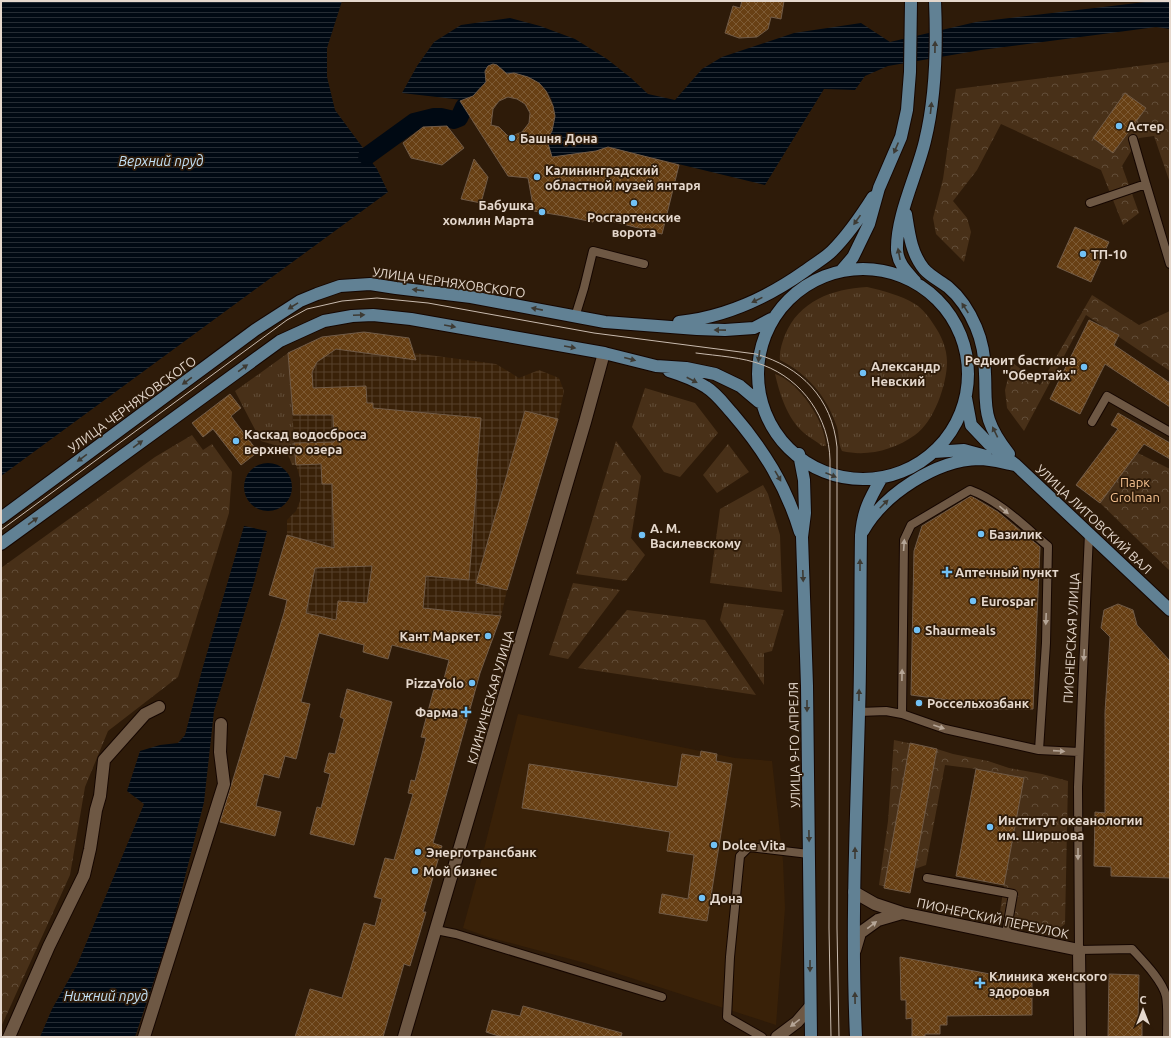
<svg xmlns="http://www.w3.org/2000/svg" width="1171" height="1038" font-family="Ubuntu,sans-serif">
<defs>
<pattern id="industrial-grid" width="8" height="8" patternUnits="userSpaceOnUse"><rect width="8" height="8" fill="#392108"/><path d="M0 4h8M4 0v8" fill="none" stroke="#56402b"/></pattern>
<pattern id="grass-tufts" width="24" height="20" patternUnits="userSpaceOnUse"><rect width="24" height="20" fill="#483018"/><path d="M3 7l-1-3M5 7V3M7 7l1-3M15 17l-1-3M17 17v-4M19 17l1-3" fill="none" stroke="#624d38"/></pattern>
<pattern id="forest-crowns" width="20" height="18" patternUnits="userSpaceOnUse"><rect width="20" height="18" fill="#483018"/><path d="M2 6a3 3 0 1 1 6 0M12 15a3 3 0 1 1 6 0" fill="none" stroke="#624d38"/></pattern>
<pattern id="water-rules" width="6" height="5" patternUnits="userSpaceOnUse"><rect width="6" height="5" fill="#000913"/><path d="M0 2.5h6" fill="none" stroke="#252c34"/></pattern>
<pattern id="building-cross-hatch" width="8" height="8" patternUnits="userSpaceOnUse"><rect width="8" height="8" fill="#684014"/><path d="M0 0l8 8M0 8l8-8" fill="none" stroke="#7d5b35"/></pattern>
</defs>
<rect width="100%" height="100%" fill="#2e1b09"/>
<!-- built -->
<path fill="#392108" d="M518,714L735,758L772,761L783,861L785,908L776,1025L585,963L488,937L463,928L476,881Z"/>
<!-- industrial -->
<path fill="url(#industrial-grid)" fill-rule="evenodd" d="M364,332L409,338L414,353L496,364L519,378L539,370L559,378L564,391L558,419L507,590L501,616L338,601L336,620L308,614L284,613L287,600L269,595L287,535V520L296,511L300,501V478L296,465L288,353L322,337ZM366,386L367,403H373L362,515L401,472L477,479L471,552L426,576L369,588L372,566L335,567L332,484H322L320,442H334L337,387ZM392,410L481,418L477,465Z"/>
<!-- grass -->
<path fill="url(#grass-tufts)" d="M867,287C884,291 900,295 915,304C923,309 929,317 934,325C941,335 947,348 947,362C947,384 934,422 915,435C894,450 867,457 842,451C838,444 839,434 837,427C827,397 808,374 780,360C779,352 782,343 785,335C799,301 832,289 867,287Z
M288,353L296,465H292C287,447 278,446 261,441L235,391Z
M775,374C799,382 825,421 826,446H822C816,441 810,438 804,433C787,418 780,395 775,374Z
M645,388L695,403L718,433L680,477L664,472L632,427Z
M728,444L749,472L717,493L703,475Z
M763,485L768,494L780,535L782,592L710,583L720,509Z
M724,603L784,610L772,651L764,653V685L720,620Z"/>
<!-- forest -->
<path fill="url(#forest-crowns)" d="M1170,62V183L1154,136L1139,138L1122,166L1139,213L1123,225L1101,170L1001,124L977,170L953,201L967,218L971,232L964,262L936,234L933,218L943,179L956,89Z
M1092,295L1139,325L1170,311V371L1086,315L1024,431L1007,408L1005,390L1012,362L1040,385Z
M192,435L203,450L212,444L232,472L229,513L178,677L108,731L85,787L70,875L1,1027V568L155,457Z
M1113,435L1138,453L1170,469V571L1100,503L1076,485Z
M616,441L641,476L631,538L645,555L626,581L576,574Z
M573,583L620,590L568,659L549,655Z
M627,610L705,620L756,695L578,668Z
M894,740L937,749L953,754L988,761L1009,768L1042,774L1068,781L1065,924L1049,936L1002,919L1000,912L1004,885L976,769L945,765L926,865L909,871L904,892L879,885L888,821Z"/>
<!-- water -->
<path fill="url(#water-rules)" d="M1,1H342L327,48V77L335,110L363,148L367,156L377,169L388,192L1,476Z
M1154,1H1170V29L1156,27L981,50L888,66L865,76L855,90L824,89L765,185L608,147L596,151L552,157L547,140C567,103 543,71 502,74C500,63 491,61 485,71L489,80C481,86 475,92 471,102L463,100L402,93L417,66L434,42L461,25L510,18L540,26L575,39L607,59L631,78L648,94L675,100L702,69L722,57L794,33L861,23L890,42L976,22Z
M244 487a24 24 0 1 1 48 0a24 24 0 1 1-48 0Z
M244,526L267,531L254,582L214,711L204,802L173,924L135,1037H40L52,1009L77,965L144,804L127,791L140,751L160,745L178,743L185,735L202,670Z"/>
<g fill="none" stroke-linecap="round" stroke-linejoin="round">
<!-- canal -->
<path stroke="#000913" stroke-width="18" d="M367,156L414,122L434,117H441L454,120L459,118L464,107"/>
</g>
<!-- building -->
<path fill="url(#building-cross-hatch)" stroke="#715b47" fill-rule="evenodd" d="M742,1H784L781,19L771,17L768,29L757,37L739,38L725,33L733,6L740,8Z
M493,64L497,65L507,74L514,73L528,77L539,83L546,91L553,106L555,116L552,131L547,140L552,157L596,151L608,147L679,165L662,234L595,217L593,222L564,216L534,211L528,178L508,176L460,101L473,96L486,82L485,71L488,66ZM508,97L517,99L525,104L530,113L529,123L522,132L509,137L499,127L491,125L493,109L499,101Z
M1125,93L1146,108L1113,153L1093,138Z
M447,126L464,148L442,165L411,158L403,143L423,127Z
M474,159L488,177L481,203L461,199Z
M1075,227L1109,242L1091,282L1057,267Z
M1089,320L1119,335L1114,345L1170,383V407L1105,364L1080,414L1050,399Z
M364,332L409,338L416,360L336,349L317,362L312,372L313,388L366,386L367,403H373V408L481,418L476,479H477L469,580L426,576L423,608L501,616L480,673L433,843L442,846L423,912H426L410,966L404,964L383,1037H295L310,989L342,998L364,923L375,926L382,899L374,897L385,858L394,860L413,794L408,793L411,780L415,781L426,738L421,737L434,689L441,690L449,660L392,645L388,659L363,652L364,645L319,633L301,702L310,704L296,759L285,756L279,778L264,774L256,806L281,812L275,836L220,822L284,613L287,600L269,595L287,535L334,548L332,484H322L321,464L296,465L294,443L334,442L333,415H293L288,353L322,337ZM372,566L367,603L338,601L336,620L306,613L315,568Z
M230,394L241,408L231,416L258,452L241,465L213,429L203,437L192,423Z
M525,411L558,419L507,590L476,583Z
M1118,413L1170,443V459L1144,444L1100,503L1076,485L1118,429L1111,425Z
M971,496L998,512L1040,547L1033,709H969L963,702L911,695L914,551L922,526Z
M1118,604L1133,610L1137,625L1170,661V878L1111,876V867L1094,866L1095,812L1105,813V712L1110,637L1101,628L1104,610Z
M347,689L392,702L354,845L310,834L317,807L321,808L330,774L324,772L329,753L335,754L344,719L340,717Z
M910,743L937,749L910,893L884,888Z
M701,751L717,754L716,761L732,764L707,921L659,913L662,894L688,899L694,855L667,851L670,832L522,808L529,764L677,787L682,754L700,757Z
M976,769L1024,778L1004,885L956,876Z
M900,957L1032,982V1015L947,1016V1025H940V1034H925V1037H912V1018L906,1019V1000H901Z
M1109,974L1139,975L1138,1020H1142V1037H1108Z
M523,1006L622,1033L621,1037H502L486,1032L492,1010L520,1016Z"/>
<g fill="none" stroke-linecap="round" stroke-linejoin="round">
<defs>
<path id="service" d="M1133,139L1146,184
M1090,203L1146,184L1170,264
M575,317L584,288L593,251L644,264
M1092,422L1107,396L1170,432
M1089,533L1078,787L1079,950L1132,949C1143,961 1162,980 1166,996C1168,1006 1167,1026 1167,1037
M859,712L886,711L902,714L945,729L1039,750L1079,752
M902,714L904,540L911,525L970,490C1000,501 1024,526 1048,546L1046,643L1039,750
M927,878L1013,894L1006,934
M436,930L456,934L662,997
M762,1037L727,1017L730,957L740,856L749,847L809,854"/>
<path id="pedestrian" d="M9,1037L49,946L84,875L90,849L96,810L100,796L104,760L145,714L159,707
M144,1037L224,784L220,752L221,724"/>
<path id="minor" d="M854,892L875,904L902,913L1079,950L1080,1037
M855,950L860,933L878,920L902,913
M404,1037L585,422L604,353"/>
<path id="tertiary" d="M777,1037L797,1022L810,1007"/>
<path id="primary" d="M906,214C909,233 911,253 924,269C930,276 940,281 948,287C960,297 970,313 976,327C982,341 985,359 985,374C986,389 984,405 989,420C993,432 1001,444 1009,454
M758 374a105 105 0 1 1 210 0a105 105 0 1 1-210 0Z
M842,270L853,257L869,224L879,188L901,137L907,110L910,72L911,1
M915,281C907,272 898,264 897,250C896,216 917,175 925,141C936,96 937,47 935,1
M679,322C725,317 767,298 805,271C814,264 825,258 832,251C848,235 861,216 873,197
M669,371C682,375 695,380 706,387C716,393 724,404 732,413C764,450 786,486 800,532
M966,398L971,425L989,444L1016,465L1170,610
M934,452L964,450L986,456
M799,454L804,480L805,513L802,537L807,686L811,1037
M1,518L255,330L300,301L317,294L340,286L370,284L396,288L471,297L605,322L697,329L725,330L754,328L771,319
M863,531C884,494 936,460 979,459C991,459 1004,463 1015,465
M1,544L280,341L324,321L352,316L373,315L411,319L604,353L656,366L686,368L715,374L740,386L759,402
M856,1037C851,929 856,821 859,714C861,654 860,595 861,535C863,511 869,500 881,479"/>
</defs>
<!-- service casing -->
<use href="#service" stroke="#150600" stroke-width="10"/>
<!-- pedestrian casing -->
<use href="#pedestrian" stroke="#150600" stroke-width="14"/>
<!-- minor casing -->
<use href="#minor" stroke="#150600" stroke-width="14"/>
<!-- tertiary casing -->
<use href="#tertiary" stroke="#150600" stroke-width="14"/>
<!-- primary casing -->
<use href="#primary" stroke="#150600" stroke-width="14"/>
<!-- service -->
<use href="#service" stroke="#6e5844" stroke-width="8"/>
<!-- pedestrian -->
<use href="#pedestrian" stroke="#6e5844" stroke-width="12"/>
<!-- minor -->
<use href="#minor" stroke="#6e5844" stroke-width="12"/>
<!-- tertiary -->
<use href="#tertiary" stroke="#6e5844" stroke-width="12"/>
<!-- primary -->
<use href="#primary" stroke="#618194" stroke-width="12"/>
<!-- tram -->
<path stroke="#c8baae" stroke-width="1" d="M696,353C718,356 742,357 763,365C803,380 829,418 830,460L829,928L831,1037
M1,530L287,320L307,309L342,301L377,298L428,303L594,333L756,354C801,367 832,398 837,447V928L839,1037"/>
</g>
<!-- one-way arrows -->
<defs><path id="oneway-solid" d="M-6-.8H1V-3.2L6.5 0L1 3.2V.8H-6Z"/></defs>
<g fill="#3d3a33">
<use href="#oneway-solid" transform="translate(935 47) rotate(-89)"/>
<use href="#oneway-solid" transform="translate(931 108) rotate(-84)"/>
<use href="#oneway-solid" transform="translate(896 148) rotate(113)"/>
<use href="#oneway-solid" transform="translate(857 220) rotate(125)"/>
<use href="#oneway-solid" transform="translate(899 254) rotate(-101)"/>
<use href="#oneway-solid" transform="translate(418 290) rotate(-173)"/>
<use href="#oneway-solid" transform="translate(757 300) rotate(154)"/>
<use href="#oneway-solid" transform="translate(293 306) rotate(148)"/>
<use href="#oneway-solid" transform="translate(965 308) rotate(-123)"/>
<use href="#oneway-solid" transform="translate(537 309) rotate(-169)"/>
<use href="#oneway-solid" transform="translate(359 315) rotate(-2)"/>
<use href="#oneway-solid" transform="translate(450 326) rotate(10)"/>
<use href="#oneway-solid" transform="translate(720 330) rotate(-179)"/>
<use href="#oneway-solid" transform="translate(570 347) rotate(10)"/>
<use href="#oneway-solid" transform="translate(759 356) rotate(97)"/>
<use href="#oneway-solid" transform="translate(630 359) rotate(15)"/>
<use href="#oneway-solid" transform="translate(243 368) rotate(-36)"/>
<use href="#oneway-solid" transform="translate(692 380) rotate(27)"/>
<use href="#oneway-solid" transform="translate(187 381) rotate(144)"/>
<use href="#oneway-solid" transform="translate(995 432) rotate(-116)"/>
<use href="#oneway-solid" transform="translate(138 444) rotate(-36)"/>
<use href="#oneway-solid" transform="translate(82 458) rotate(144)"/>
<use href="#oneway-solid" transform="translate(831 475) rotate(22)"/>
<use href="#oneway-solid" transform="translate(778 476) rotate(60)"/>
<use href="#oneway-solid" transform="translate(884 504) rotate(-45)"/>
<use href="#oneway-solid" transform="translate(33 521) rotate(-36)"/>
<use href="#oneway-solid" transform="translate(860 565) rotate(-90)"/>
<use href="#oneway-solid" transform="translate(803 576) rotate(88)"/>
<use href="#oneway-solid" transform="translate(859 695) rotate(-89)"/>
<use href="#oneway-solid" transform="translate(807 706) rotate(90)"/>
<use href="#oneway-solid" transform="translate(809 836) rotate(89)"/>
<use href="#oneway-solid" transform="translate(855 853) rotate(-90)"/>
<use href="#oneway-solid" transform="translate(810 966) rotate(90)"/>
<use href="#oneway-solid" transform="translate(855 998) rotate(-91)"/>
</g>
<g fill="#b5a596">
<use href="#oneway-solid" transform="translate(1004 510) rotate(40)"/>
<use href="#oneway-solid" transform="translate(904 545) rotate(-86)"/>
<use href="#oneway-solid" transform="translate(1046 619) rotate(92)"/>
<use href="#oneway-solid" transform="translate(1084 655) rotate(93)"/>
<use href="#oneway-solid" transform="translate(902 675) rotate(-89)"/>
<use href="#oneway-solid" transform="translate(939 727) rotate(19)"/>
<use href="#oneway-solid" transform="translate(1059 751) rotate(4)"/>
<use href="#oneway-solid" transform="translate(1078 854) rotate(90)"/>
<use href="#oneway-solid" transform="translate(872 925) rotate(-37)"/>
<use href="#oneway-solid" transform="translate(795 1023) rotate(143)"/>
</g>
<!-- markers -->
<g fill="#71c1f5" stroke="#2e1b09" stroke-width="1.5">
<circle cx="1119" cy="126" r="4"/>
<circle cx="512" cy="138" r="4"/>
<circle cx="537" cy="177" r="4"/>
<circle cx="634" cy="203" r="4"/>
<circle cx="542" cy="212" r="4"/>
<circle cx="1083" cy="254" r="4"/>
<circle cx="1084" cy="367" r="4"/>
<circle cx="863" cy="373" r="4"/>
<circle cx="236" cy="441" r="4"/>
<circle cx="981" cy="534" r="4"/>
<circle cx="642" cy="535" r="4"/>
<path d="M945 566h4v4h4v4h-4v4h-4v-4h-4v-4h4z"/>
<circle cx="973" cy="601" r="4"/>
<circle cx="917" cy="630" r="4"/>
<circle cx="488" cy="636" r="4"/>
<circle cx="472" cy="683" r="4"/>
<circle cx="919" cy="703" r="4"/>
<path d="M464 706h4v4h4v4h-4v4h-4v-4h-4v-4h4z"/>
<circle cx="990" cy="827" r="4"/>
<circle cx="714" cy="845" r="4"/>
<circle cx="418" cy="852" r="4"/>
<circle cx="415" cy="871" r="4"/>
<circle cx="702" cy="898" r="4"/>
<path d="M978 977h4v4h4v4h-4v4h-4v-4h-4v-4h4z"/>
</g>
<g text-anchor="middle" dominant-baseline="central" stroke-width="3.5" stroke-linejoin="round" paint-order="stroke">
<!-- poi labels -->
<g font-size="13" font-weight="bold" fill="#e5d8cd" stroke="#2e1b09" text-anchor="start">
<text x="1127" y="126">Астер</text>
<text x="520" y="138">Башня Дона</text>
<text x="545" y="170">Калининградский<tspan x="545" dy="15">областной музей янтаря</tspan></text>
<text x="534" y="205" text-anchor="end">Бабушка<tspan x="534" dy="15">хомлин Марта</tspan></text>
<text x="634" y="217" text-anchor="middle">Росгартенские<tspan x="634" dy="15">ворота</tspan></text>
<text x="1091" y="254">ТП-10</text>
<text x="1076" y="360" text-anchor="end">Редюит бастиона<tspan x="1076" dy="15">"Обертайх"</tspan></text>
<text x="871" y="366">Александр<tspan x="871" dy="15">Невский</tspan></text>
<text x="244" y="434">Каскад водосброса<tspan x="244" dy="15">верхнего озера</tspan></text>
<text x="650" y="528">А. М.<tspan x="650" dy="15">Василевскому</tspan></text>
<text x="989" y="534">Базилик</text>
<text x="955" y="572">Аптечный пункт</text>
<text x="981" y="601">Eurospar</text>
<text x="925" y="630">Shaurmeals</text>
<text x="480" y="636" text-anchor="end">Кант Маркет</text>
<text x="464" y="683" text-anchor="end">PizzaYolo</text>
<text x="927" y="703">Россельхозбанк</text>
<text x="458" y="712" text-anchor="end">Фарма</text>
<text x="998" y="820">Институт океанологии<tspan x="998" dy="15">им. Ширшова</tspan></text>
<text x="722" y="845">Dolce Vita</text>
<text x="426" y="852">Энерготрансбанк</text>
<text x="423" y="871">Мой бизнес</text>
<text x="710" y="898">Дона</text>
<text x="989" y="976">Клиника женского<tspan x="989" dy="15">здоровья</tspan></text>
</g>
<!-- street labels -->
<g font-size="13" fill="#e5d8cd" stroke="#2e1b09">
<text transform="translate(449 282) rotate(8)">УЛИЦА ЧЕРНЯХОВСКОГО</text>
<text transform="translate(132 404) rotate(-36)">УЛИЦА ЧЕРНЯХОВСКОГО</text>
<text transform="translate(1094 519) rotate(43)">УЛИЦА ЛИТОВСКИЙ ВАЛ</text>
<text transform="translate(1071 638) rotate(-87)">ПИОНЕРСКАЯ УЛИЦА</text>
<text transform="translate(490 697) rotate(-74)">КЛИНИЧЕСКАЯ УЛИЦА</text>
<text transform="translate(794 745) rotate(-91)">УЛИЦА 9-ГО АПРЕЛЯ</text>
<text transform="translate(993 918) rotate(12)">ПИОНЕРСКИЙ ПЕРЕУЛОК</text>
</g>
<!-- park labels -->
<g font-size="13" fill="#f7c391" stroke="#2e1b09">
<text x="1135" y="482">Парк<tspan x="1135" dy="15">Grolman</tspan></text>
</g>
<!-- water labels -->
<g font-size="14" font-style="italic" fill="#c2e1f6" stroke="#2e1b09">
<text x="161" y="161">Верхний пруд</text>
<text x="106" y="996">Нижний пруд</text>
</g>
</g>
<!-- border -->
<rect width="1171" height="1038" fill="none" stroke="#e5d8cd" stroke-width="4"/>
<!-- north arrow -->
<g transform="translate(1143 1010)" stroke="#2e1b09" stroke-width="3" paint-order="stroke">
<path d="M0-3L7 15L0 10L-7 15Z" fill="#e5d8cd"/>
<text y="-6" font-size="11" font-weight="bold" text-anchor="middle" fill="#e5d8cd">С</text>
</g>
</svg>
